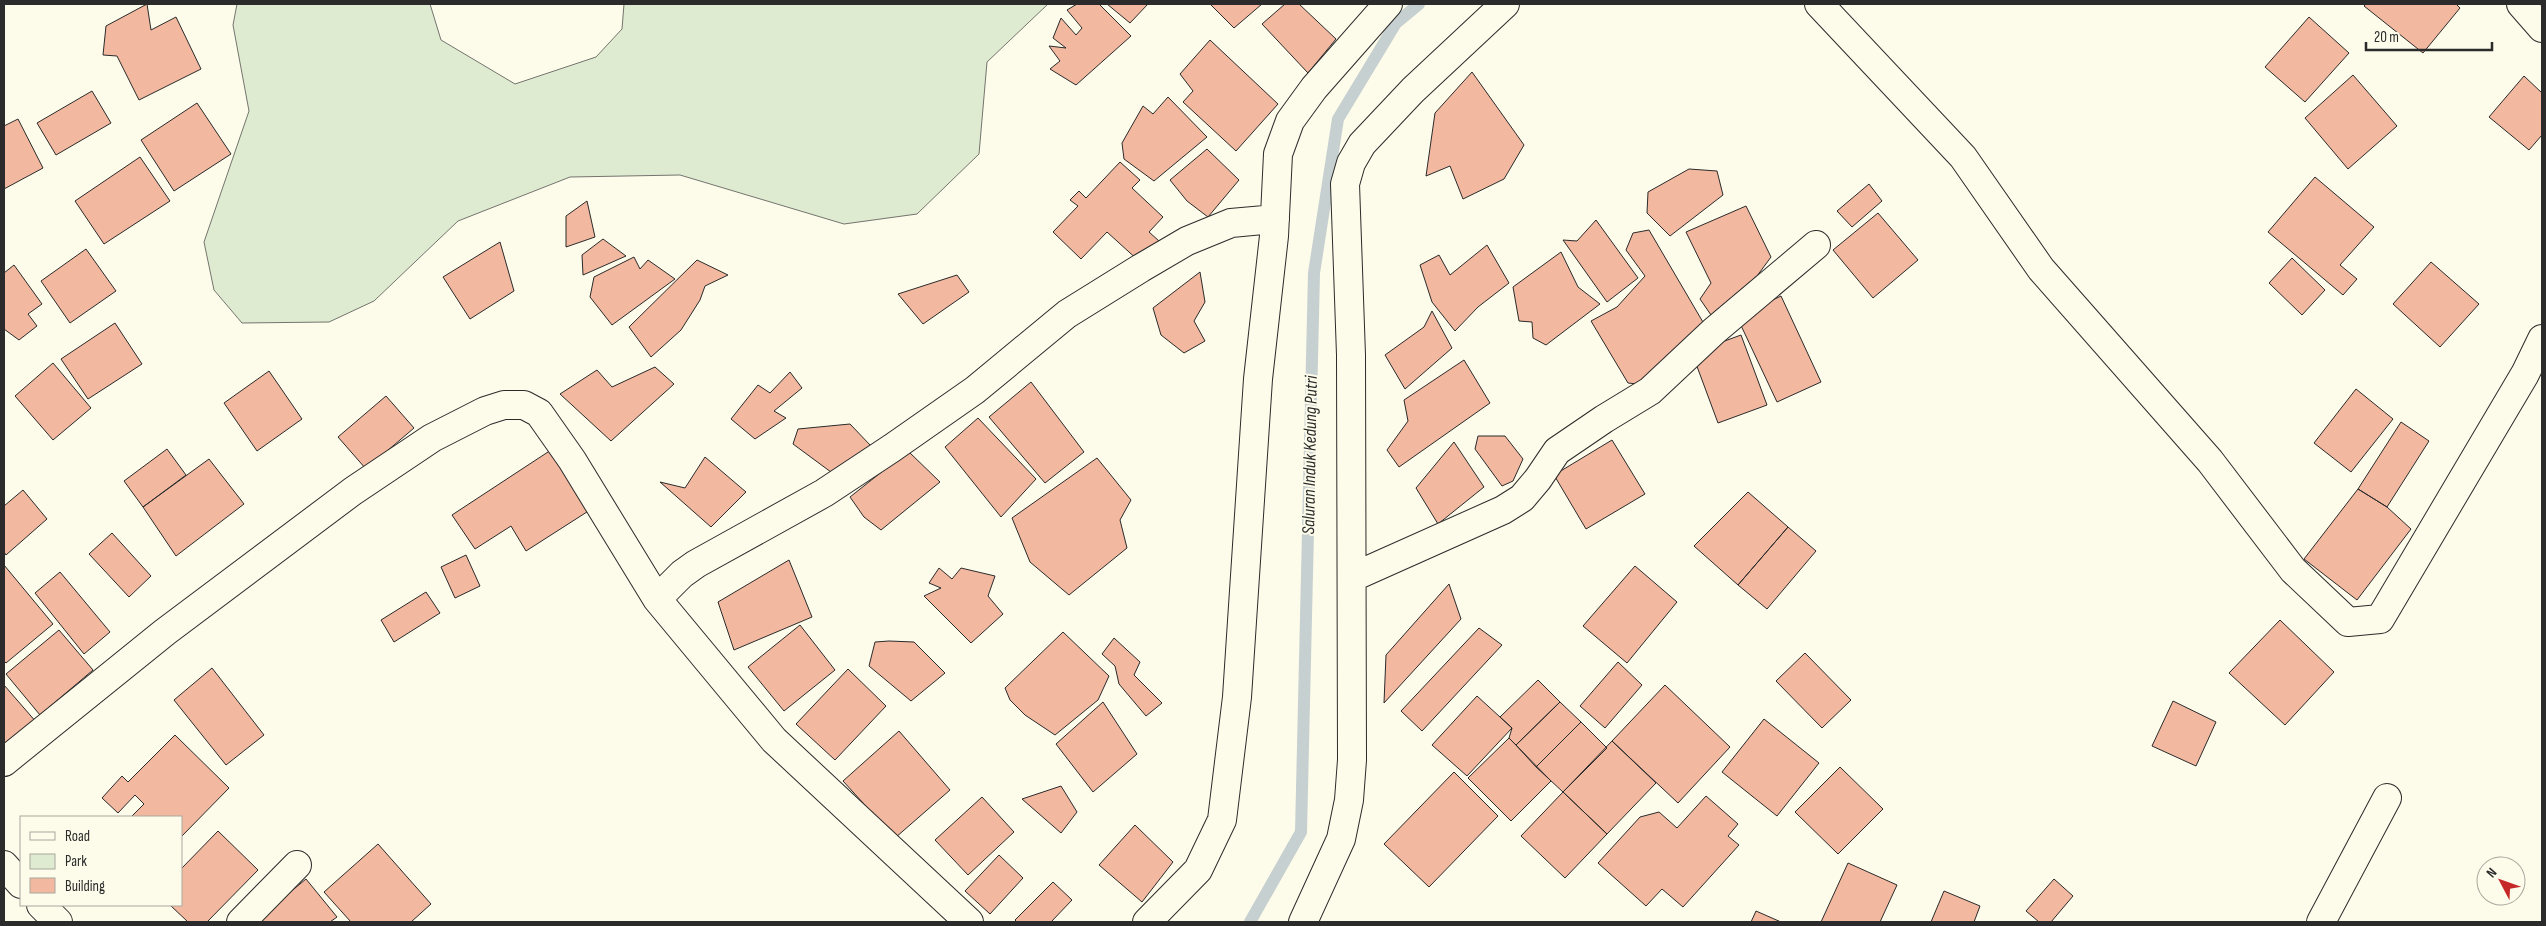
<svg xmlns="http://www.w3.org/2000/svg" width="2546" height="926" font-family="'Sofia Sans Condensed',sans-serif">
<rect width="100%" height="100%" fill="#fdfbea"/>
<!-- green -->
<path fill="#deebd1" stroke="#74746e" d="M237,4H430L441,40L515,84L596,57L622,29L624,4H1048L987,62L979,154L917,214L844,224L680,175L570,177L458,221L374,301L329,322L242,323L214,290L204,242L249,111L233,25Z"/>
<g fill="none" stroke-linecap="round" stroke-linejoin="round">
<!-- stream -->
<path stroke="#c7d0d0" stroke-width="12" d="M1250,922L1301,832L1314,273L1338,119L1396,23L1419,4"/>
</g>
<!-- building -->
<path fill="#f2b8a0" stroke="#2b2b2b" d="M147,4L151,30L176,17L201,69L139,100L117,56L103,55L106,26Z
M1077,4H1099L1131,36L1076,85L1050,69L1060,61L1049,46L1066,48L1053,38L1061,18L1076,35L1082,28L1067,10Z
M1107,4H1148L1130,23Z
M1210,4H1262L1234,28Z
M1285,4H1299L1336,39L1308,73L1262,24Z
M2366,4H2456L2460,8L2423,53L2364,6Z
M2309,17L2349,53L2305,102L2265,67Z
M1210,40L1278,104L1236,151L1183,102L1193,91L1180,74Z
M1472,72L1524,145L1504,179L1463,199L1450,166L1426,176L1435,113Z
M2353,75L2397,126L2348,169L2305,118Z
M2524,76L2542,93V135L2529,150L2489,117Z
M92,91L111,123L56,155L37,123Z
M1168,97L1207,137L1154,181L1124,159L1122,143L1143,106L1153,114Z
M197,103L231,154L174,191L141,140Z
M18,119L43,168L4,189V126Z
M1207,149L1239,180L1208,217L1187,201L1170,180Z
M140,157L170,201L104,244L75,201Z
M1120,162L1140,180L1132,188L1163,217L1149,232L1159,241L1140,262L1107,232L1081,259L1053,232L1078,206L1070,200L1079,191L1086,198Z
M1689,169L1717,171L1723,195L1670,236L1647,213L1648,192Z
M2315,177L2374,227L2340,265L2357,279L2343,295L2268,232Z
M1869,184L1882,201L1852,227L1837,211Z
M587,201L595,237L566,247V216Z
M1746,206L1771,257L1757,276L1711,315L1700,299L1711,283L1686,232Z
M1878,213L1918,260L1873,298L1833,250Z
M1596,220L1638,278L1607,302L1563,240L1577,241Z
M1649,230L1707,329L1647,385L1628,383L1591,321L1617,307L1645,276L1626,250L1633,233Z
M603,239L626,256L583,275L582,255Z
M500,242L514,291L470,319L443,277Z
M1487,245L1509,283L1478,307L1455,331L1432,302L1420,265L1439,255L1450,275Z
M86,249L116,291L70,323L41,281Z
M1561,252L1578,287L1600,304L1546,345L1533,338L1532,322L1519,321L1513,287Z
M634,257L640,269L648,260L675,279L612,325L590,297L594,277Z
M2292,258L2325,290L2302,315L2269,283Z
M697,260L728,275L705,286L700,300L681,330L651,357L629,327Z
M2431,262L2479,304L2440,347L2393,304Z
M14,265L42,304L28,314L37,326L19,340L4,329V273Z
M1200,272L1205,302L1194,321L1205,341L1184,353L1161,335L1153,308Z
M957,275L969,292L923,324L898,294Z
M1781,296L1821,382L1777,402L1737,317Z
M1432,311L1452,348L1405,389L1385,355L1424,327Z
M115,323L142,364L88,399L61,359Z
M1741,335L1767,405L1718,423L1692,353Z
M1464,360L1490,403L1399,467L1387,450L1408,421L1404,400Z
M53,363L91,408L53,440L15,396Z
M655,367L674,384L611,441L560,394L597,370L612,387Z
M269,371L302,419L257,451L224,403Z
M790,372L802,388L774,411L786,418L755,439L731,419L758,385L770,393Z
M1031,382L1084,452L1045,483L989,417Z
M2356,389L2393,419L2351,472L2314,443Z
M386,396L414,428L366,469L338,437Z
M978,418L1036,479L1001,517L945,447Z
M2401,422L2429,441L2387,507L2358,489Z
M850,424L871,446L835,475L793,444L798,429Z
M1478,436H1505L1523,459L1513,481L1502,486L1475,449Z
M1612,440L1645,494L1586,529L1554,475Z
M1454,442L1484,487L1438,524L1416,488Z
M167,449L186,475L143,507L124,481Z
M551,450L590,510L526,551L511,526L475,549L452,515Z
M908,451L940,482L881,530L864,517L850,497Z
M705,457L746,492L711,527L660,482L685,488Z
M1097,458L1131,500L1120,520L1127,548L1069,595L1030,562L1012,518Z
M209,459L244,504L176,556L143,507Z
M2358,489L2387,507L2411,529L2357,600L2304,559Z
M23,490L47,519L6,555L4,552V506Z
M1748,492L1788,527L1738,585L1694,546Z
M1788,527L1816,551L1767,609L1738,585Z
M112,533L151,576L129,597L89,554Z
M466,555L480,586L455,598L441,567Z
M789,560L812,617L734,650L718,602Z
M4,565L53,624L6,663L4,661Z
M1635,566L1677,602L1627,663L1583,626Z
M939,568L952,579L961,568L995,576L988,596L1003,614L971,643L924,596L941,588L929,583Z
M60,572L110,632L84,654L35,593Z
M1449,584L1461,619L1384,703L1386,655Z
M426,592L440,613L394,642L381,620Z
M2280,620L2334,672L2285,725L2229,673Z
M800,625L835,670L784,711L748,667Z
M1479,628L1502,645L1422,731L1401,711Z
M59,630L93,670L40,715L6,674Z
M1063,632L1109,676L1098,700L1055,735L1025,715L1010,700L1005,688Z
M1114,638L1140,662L1134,675L1162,703L1146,716L1119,684L1115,666L1102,654Z
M889,641L914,642L945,673L911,701L869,666L875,642Z
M1805,653L1851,700L1822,728L1776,681Z
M1618,662L1642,685L1605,728L1580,706Z
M212,668L264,735L226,765L174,700Z
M848,669L886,706L835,760L796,724Z
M1538,680L1560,702L1516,745L1509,738L1512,728L1500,717Z
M4,685L37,723L4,751Z
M1665,685L1730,747L1678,803L1612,741Z
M1477,696L1512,728L1467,776L1432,745Z
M2173,701L2216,722L2196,766L2152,746Z
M1103,702L1137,754L1093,792L1056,744Z
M1560,702L1581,722L1536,767L1516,745Z
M1764,719L1819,763L1777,816L1722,772Z
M1581,722L1607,748L1563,792L1536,767Z
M899,731L950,790L895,838L843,781Z
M175,735L229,788L181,837V817H131L144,804L135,795L118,813L102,798L122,776L128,782Z
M1509,738L1551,781L1511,821L1468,778Z
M1612,741L1656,783L1607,834L1563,792Z
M1840,767L1883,809L1838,854L1795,812Z
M1454,772L1498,816L1429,887L1384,844Z
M1061,786L1077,812L1061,833L1022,799Z
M1563,792L1607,834L1565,878L1521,836Z
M1706,796L1738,824L1728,836L1739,845L1683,907L1662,889L1646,906L1598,863L1640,817L1659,812L1677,828Z
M982,797L1014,832L968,875L935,840Z
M1135,825L1173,862L1142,902L1099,865Z
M218,831L258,870L207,922H188L170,905H181V869Z
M378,844L431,904L411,922H351L324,892Z
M999,855L1023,878L990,914L965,891Z
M1848,863L1897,885L1880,922H1821Z
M306,879L337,917L330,922H254Z
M2054,879L2073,896L2051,922H2039L2026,911Z
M1053,882L1072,900L1051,922H1017L1015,920Z
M1944,891L1980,906L1974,922H1931Z
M1756,911L1781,922H1751Z"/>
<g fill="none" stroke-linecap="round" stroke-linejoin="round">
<defs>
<path id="minor" d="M1819,4L1963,157L2041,269L2210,461L2293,570L2348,622L2380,619L2525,374L2542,339
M2521,4L2542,28
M1353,577L1503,510L1522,498L1538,479L1557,451L1604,419L1650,391L1714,331L1816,245
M657,599L682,574L696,564L824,493L892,448L975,390L1067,314L1141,268L1187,241L1231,223L1275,219
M4,762L165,632L353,491L432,438L485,411L504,405H524L539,413L572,460L657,599L774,740L969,922
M4,865L21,884
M41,905L58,922
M241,922L297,865
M1147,922L1198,870L1222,820L1237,697L1258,379L1274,236L1278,154L1290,121L1314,88L1388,4
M1303,922L1341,839L1349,800L1352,760L1351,355L1345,184L1351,163L1362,144L1413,90L1505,4
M2321,922L2387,798"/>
</defs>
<!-- minor casing -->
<use href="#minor" stroke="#2b2b2b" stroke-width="30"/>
<!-- minor -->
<use href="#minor" stroke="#fdfbea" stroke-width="28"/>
</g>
<g text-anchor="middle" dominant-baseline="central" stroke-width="4" stroke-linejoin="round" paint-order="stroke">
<!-- water labels -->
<g font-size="18" font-style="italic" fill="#2b2b2b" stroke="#fdfbea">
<text transform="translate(1310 455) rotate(-89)">Saluran Induk Kedung Putri</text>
</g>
</g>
<!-- border -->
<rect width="2546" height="926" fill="none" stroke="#2b2b2b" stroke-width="10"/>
<!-- legend -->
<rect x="20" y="816" width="162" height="90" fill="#fdfbea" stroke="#a9a89e"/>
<rect x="30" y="832" width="25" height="8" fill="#fdfbea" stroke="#a9a89e"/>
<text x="65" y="841" font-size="15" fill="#2b2b2b">Road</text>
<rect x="30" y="854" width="25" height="15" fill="#deebd1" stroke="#a9a89e"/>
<text x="65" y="866" font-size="15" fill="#2b2b2b">Park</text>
<rect x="30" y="878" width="25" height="15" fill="#f2b8a0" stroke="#a9a89e"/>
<text x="65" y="891" font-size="15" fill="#2b2b2b">Building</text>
<!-- north arrow -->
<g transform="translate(2501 881) rotate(311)"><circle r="24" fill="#fdfbea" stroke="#a9a89e"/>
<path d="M0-4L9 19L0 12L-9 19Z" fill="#c62828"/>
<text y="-8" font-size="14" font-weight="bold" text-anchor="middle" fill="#2b2b2b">N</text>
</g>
<!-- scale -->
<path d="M2366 42v8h126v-8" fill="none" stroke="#2b2b2b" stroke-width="2.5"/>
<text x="2374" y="42" font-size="15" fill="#2b2b2b" stroke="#fdfbea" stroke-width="4" paint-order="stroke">20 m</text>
</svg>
